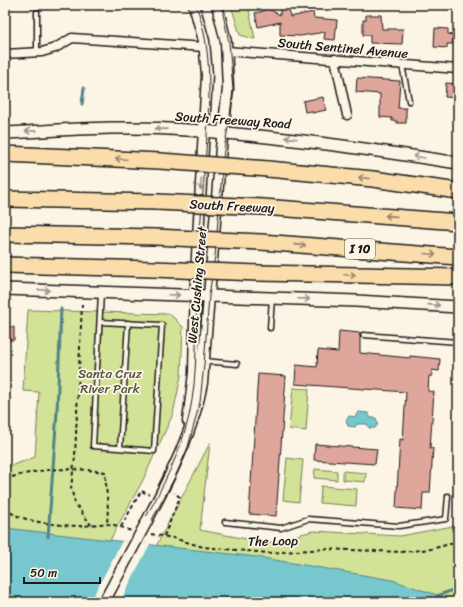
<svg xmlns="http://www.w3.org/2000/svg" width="463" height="607" font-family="Sriracha,sans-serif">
<rect width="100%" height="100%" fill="#fcf5e5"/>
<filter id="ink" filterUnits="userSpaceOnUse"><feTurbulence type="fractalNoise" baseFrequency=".025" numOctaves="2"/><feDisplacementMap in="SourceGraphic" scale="8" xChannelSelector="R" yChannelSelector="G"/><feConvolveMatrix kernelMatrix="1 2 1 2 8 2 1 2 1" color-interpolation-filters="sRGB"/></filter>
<g filter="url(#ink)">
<!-- green -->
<path fill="#d2e296" stroke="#777f59" d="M231,5H248L255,39L240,35Z
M28,310L170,314L183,327L181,376L173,414L143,480L80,595L5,602V468L35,457L39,392L23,391Z
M293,388L309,389L306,431L289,429Z
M210,443L200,530L267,543L313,531L400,536L458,525V602H127Z
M287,458L303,460L299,502L283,500Z
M315,469L337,471V480L314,478Z
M343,471L366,473L365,482L343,480Z
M321,486L357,489L356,506L320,503Z"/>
<!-- water -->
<path fill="#77c8ce" stroke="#538387" d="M358,412L368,413L371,418H376L378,424L375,428H369L367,424H357L355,427L348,426L346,421L349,416L355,417Z
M5,528L257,557L392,580L458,602H5Z"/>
<!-- pier -->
<path fill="#fcf5e5" d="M122,541L150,544L120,602H90Z"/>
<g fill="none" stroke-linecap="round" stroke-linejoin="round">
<!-- stream -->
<path stroke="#538387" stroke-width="3" d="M82,104L84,88
M48,537L57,412L61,309
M437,596L458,588"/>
</g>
<!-- building -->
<path fill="#dfa69b" stroke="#1c1c1c" d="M262,5L280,15V5H289L290,17L313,12L314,18L337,20L335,40L324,39L325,32L300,36L280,35V22L258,27L255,13L264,11Z
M366,15H381L382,29H403L402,44L370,43V35H363V20H366Z
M435,28L448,29V34L453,35V44H447V48L434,47Z
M357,78L400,81L398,108H406V123H397V121H392V118L380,117V94L356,92Z
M446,83L458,84V98L445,97Z
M323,97L326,110L312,113V111L305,112L303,101Z
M5,327H14V340H5Z
M339,331L360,333V353L410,358V356L440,359L439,371L432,370V376H429L428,391L434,392L430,448H433L430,493H423L422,510L396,508L400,439L403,440L406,392L295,384L296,365L317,367L318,350L338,352Z
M258,374L286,376L276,516L249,514Z
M315,444L377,449L375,464L314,460Z"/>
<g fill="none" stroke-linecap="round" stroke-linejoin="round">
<defs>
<path id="service" d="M37,12V52
M402,65L409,101
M100,322L162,325L154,451L93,446L101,293
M270,328L272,298
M363,335L458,342
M204,361L237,364
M120,448L128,323
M225,522L281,528L308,519L399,526L446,519L448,496"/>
<path id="minor" d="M227,51L458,69
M5,54L42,52L55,48L72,38L205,47
M335,59L347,115"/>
<path id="tertiary" d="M188,421L194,373L196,274L207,75L204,41L194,5
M147,521C170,476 193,433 202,383L221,148L228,89L226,42L217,5"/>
<path id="secondary" d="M5,133C65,130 126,125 187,130C278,136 368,149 458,163
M5,289L356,301L458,307"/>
<path id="motorway" d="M5,154L160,161
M268,169L373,179L458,191
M5,199L157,202
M263,207L458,222
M5,234L155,237
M261,242L458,257
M5,265L153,269
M259,273L458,277"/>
</defs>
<!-- service casing -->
<use href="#service" stroke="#1c1c1c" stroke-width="7"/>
<!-- minor casing -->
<use href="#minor" stroke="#1c1c1c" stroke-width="11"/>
<!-- tertiary casing -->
<use href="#tertiary" stroke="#1c1c1c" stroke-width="13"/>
<!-- secondary casing -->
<use href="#secondary" stroke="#1c1c1c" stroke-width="14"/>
<!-- motorway casing -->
<use href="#motorway" stroke="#1c1c1c" stroke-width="18"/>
<!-- path -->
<path stroke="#1c1c1c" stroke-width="2" stroke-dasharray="4 3" stroke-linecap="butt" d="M82,304L75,456L71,488L75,503L91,525
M5,479C43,468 66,467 105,472L108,509L107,524
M5,508C19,523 65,526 85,526C93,525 100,523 107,524C115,524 124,528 131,531
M121,527L141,491L149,494
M151,534L173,538L203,547L269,553L326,549L401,552L431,549L458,542
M164,536L180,497L174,493"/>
<!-- service -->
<use href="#service" stroke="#fcf5e5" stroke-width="4"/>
<!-- minor -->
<use href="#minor" stroke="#fcf5e5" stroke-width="8"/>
<!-- tertiary -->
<use href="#tertiary" stroke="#fcf5e5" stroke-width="10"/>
<!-- secondary -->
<use href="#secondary" stroke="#fcf5e5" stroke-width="11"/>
<!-- motorway -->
<use href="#motorway" stroke="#faddab" stroke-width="15"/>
<!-- tram -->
<path stroke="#1c1c1c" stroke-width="1" d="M145,519C163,486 180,454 189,416C199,372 195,326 197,281C199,238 203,194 206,151C209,101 214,53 196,5
M108,602L176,475L188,447L200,402L204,365L209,296L215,256L224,150L230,116L233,90L229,42L221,5"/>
<defs>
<path id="tertiary-bridge" d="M104,602L147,521"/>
<path id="motorway-bridge" d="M160,161L268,169
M157,202L263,207
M155,237L261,242
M153,269L259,273"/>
</defs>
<!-- tertiary-bridge casing -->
<use href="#tertiary-bridge" stroke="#1c1c1c" stroke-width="13" stroke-linecap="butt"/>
<!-- motorway-bridge casing -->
<use href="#motorway-bridge" stroke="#1c1c1c" stroke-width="18" stroke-linecap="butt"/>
<!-- tertiary-bridge -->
<use href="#tertiary-bridge" stroke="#fcf5e5" stroke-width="10"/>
<!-- motorway-bridge -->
<use href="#motorway-bridge" stroke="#faddab" stroke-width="15"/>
</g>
<!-- one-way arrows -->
<defs><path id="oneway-shaft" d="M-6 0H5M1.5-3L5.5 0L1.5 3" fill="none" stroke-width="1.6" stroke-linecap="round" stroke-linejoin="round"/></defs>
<g stroke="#97938b">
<use href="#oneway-shaft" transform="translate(161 129) rotate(-179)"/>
<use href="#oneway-shaft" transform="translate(31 131) rotate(177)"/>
<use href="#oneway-shaft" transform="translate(291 138) rotate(-173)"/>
<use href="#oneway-shaft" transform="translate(419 157) rotate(-171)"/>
<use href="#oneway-shaft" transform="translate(201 184) rotate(93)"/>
<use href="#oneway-shaft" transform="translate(44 290) rotate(2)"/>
<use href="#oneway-shaft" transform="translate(174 295) rotate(2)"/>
<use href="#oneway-shaft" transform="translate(304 299) rotate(2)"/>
<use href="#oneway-shaft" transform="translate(434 305) rotate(4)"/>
</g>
<g stroke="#96866b">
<use href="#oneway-shaft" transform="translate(121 159) rotate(-177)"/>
<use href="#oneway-shaft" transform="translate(364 178) rotate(-174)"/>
<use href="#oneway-shaft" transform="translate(391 216) rotate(-176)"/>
<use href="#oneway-shaft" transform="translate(300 245) rotate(4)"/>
<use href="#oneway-shaft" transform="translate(430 254) rotate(5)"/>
<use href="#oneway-shaft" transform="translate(350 275) rotate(2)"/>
</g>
</g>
<g text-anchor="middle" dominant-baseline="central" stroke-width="3.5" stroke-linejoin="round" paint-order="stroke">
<!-- shield labels -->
<rect fill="#fcf5e5" stroke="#5f5d58" stroke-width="1" x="345" y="239" width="30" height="20" rx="3"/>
<g font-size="12" font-weight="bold" fill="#1c1c1c">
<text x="360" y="249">I 10</text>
</g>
<!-- street labels -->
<g font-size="13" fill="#1c1c1c" stroke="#fcf5e5">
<text transform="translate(343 48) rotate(5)">South Sentinel Avenue</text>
<text transform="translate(233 120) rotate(4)">South Freeway Road</text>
<text transform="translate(232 206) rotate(3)">South Freeway</text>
<text transform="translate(197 285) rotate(-85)">West Cushing Street</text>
<text transform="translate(273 541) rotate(-1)">The Loop</text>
</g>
<!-- park labels -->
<g font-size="13" fill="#535741" stroke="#fcf5e5">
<text x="110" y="373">Santa Cruz<tspan x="110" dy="15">River Park</tspan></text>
</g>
</g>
<!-- margin -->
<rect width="463" height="607" fill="none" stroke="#fcf5e5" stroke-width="20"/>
<rect x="10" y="10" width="443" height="587" fill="none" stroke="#1c1c1c" stroke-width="1.5" filter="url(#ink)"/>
<!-- scale -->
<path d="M24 577v6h76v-6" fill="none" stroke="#1c1c1c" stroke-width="2"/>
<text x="30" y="577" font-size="12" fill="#1c1c1c" stroke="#fcf5e5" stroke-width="3" paint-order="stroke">50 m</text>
</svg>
